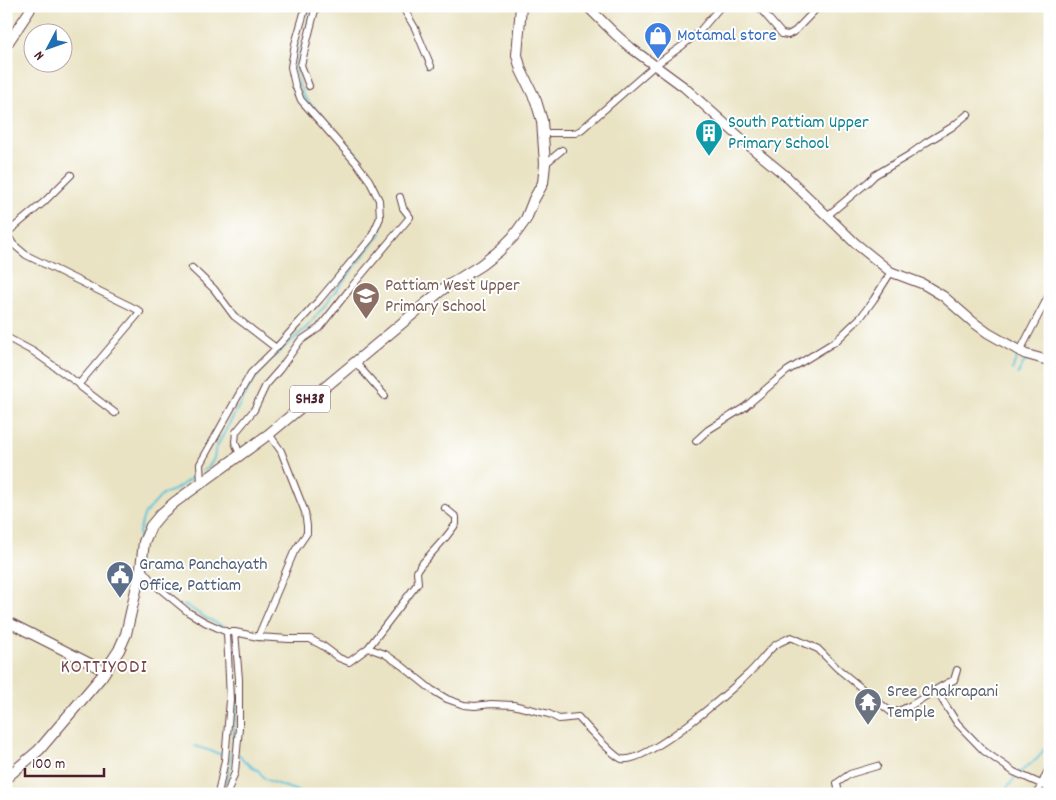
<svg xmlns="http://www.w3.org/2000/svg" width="1056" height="800" font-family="Dekko,sans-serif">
<rect width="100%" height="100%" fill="#fff"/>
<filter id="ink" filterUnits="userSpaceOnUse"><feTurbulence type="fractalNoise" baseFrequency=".02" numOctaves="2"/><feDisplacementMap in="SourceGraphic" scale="10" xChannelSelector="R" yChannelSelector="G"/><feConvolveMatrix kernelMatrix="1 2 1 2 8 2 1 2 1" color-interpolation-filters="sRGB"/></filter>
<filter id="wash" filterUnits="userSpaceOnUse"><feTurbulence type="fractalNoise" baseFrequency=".0096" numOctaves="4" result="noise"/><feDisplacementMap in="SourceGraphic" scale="20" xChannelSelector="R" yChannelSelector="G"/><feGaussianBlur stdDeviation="1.12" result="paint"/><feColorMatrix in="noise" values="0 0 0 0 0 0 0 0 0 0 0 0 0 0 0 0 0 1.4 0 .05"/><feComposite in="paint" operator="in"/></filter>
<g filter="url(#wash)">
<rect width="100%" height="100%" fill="#e9e3c3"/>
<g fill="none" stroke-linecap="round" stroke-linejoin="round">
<!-- stream -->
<path stroke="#5bc2d9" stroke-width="2" d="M1012,370L1018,355L1016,354
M1018,374L1023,364L1028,359
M203,471C211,465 215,460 215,450L251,384L268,362L309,325L380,235L383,223V199L378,185L356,153L304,97L299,84L296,68L297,58L306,33L311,6
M139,546V532L144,515L163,494L176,489L197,474
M159,584L171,594
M184,605L189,607L204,617L228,629
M195,746L223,755
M238,755H240L244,762L248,763L253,768L259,771L263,777L269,781L306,794
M1019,773L1038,758L1050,741
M223,794C232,762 237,719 236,685C235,668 232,651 230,634
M1000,794L1004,792L1016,776"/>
</g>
</g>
<g filter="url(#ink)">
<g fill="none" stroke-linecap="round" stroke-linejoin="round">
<defs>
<path id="street" d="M402,6L415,28L431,66
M758,6L782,34L788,35L795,31L819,6
M309,86L301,65L316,6
M543,133H575L581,130L654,66L682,46L699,32L721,6
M545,164L562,150
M827,216L868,182L875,175L909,155L927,142L952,127L968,114
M6,232L13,244L26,255L136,309L140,312L79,384
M7,233L44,202L71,175
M192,268L214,289L234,316L276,348
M6,337L34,352L79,384L81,387L115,413
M1020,351L1050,293
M355,362L385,396
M696,441L708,430L745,407L787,371L836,341L861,317L874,299L891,272
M240,455L235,442L236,432L254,410L266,385L280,369L300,341L319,328L353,285L410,217L403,208L400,197
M201,483L200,464L251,373L276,348L320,299L371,238L380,218L379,200L369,180L358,165L301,100L295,85L291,67L295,44L306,6
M141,568L154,584L188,612L205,622L227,632H235L258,637L289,639H310L323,646L339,658L349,662L368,648L385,654L401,665L432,690L447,699L464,705L475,706L491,704L513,705L549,714L559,719L578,717C585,725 614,757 622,759C647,764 728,693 748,674C757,666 765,654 774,646C779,642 786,640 791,637L818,649L837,668L892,713C915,707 932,689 954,680L957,670
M258,637L294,552L307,533V526L305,512L281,451L269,434
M368,648L418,583L417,572L420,566L446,537L456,524V517L445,508
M936,690L957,723L984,751L1014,772L1041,784L1050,789
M218,794L225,760L230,700L227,632
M227,794L235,772L239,728V679L235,632
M839,794L837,783L850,774L877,766
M1037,794L1050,766"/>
<path id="secondary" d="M587,6L615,34L631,48L684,87L753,149L786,176L855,243L891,272L923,284L943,296L973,322L988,333L1025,354L1050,361
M6,46L30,10L31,6
M6,621L105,671"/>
<path id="primary" d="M6,778L39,750L102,676L119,650L126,634L141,568L144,542L151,526L161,514L175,502L269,434L443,289L481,265L499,251L513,237L526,219L534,199L543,183L545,164L542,121L536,101L521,70L517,55L521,6"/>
</defs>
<!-- street casing -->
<use href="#street" stroke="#623c42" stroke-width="8"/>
<!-- secondary casing -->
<use href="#secondary" stroke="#623c42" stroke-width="11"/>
<!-- primary casing -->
<use href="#primary" stroke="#623c42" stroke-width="12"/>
<!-- street -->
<use href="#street" stroke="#fff" stroke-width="6"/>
<!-- secondary -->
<use href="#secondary" stroke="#fff" stroke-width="9"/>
<!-- primary -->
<use href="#primary" stroke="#fff" stroke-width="10"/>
</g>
</g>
<!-- icons -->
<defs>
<symbol id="shop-pin" viewBox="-11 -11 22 30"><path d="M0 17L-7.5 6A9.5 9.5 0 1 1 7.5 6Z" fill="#3f7fe0" stroke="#fff"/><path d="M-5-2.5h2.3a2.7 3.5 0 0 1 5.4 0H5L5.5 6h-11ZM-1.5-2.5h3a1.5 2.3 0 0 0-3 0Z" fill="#fff"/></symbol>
<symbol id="building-pin" viewBox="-11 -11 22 30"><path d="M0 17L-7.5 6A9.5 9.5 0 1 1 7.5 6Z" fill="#0f9aa8" stroke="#fff"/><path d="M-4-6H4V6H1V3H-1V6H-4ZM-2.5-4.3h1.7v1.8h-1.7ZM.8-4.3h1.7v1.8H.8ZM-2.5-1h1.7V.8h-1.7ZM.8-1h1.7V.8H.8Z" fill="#fff"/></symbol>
<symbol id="school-pin" viewBox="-11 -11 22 30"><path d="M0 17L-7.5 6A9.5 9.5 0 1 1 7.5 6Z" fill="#8d6e63" stroke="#fff"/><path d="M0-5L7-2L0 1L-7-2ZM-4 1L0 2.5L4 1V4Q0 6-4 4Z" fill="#fff"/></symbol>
<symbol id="civic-pin" viewBox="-11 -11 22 30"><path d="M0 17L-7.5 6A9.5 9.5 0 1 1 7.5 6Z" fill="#5c6f8a" stroke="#fff"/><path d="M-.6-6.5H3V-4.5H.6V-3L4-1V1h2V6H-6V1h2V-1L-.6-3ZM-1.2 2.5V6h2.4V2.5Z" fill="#fff"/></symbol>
<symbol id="temple-pin" viewBox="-11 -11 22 30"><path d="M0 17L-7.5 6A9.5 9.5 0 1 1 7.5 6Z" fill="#6b7280" stroke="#fff"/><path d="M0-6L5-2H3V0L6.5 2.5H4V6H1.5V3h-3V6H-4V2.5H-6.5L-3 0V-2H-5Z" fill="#fff"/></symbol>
</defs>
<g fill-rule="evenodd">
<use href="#shop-pin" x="642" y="20" width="32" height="43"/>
<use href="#building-pin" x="693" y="117" width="32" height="43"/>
<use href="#school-pin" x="350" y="280" width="32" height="43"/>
<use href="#civic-pin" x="104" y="559" width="32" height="43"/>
<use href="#temple-pin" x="852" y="686" width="32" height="43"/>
</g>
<g text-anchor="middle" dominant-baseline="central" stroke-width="4" stroke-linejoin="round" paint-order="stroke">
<!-- shield labels -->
<rect fill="#fff" stroke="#80626b" stroke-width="1" x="290" y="385.5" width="40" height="27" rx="4"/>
<g font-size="16" font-weight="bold" fill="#4a1f2b">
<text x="310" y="399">SH38</text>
</g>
<!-- shop labels -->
<g font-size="18" fill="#366cbe" stroke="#fff" text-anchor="start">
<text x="677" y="36">Motamal store</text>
</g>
<!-- culture labels -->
<g font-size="18" fill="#0d838f" stroke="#fff" text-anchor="start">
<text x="728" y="123">South Pattiam Upper<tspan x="728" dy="21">Primary School</tspan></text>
</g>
<!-- education labels -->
<g font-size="18" fill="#785e54" stroke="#fff" text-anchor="start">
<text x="385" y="286">Pattiam West Upper<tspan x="385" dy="21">Primary School</tspan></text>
</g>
<!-- service labels -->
<g font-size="18" fill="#4e5e75" stroke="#fff" text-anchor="start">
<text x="139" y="565">Grama Panchayath<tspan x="139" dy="21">Office, Pattiam</tspan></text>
</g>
<!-- worship labels -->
<g font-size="18" fill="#5b616d" stroke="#fff" text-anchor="start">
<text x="887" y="692">Sree Chakrapani<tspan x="887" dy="21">Temple</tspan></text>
</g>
<!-- quarter labels -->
<g font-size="20" letter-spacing="1" fill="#78494e" stroke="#fff">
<text x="104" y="668">KOTTIYODI</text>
</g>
</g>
<!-- margin -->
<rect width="1056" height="800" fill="none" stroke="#fff" stroke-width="25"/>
<!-- north arrow -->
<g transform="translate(48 48) rotate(229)"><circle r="24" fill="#ffffff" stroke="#b7a5aa"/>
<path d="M0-4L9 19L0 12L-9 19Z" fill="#1f6fb2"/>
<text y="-8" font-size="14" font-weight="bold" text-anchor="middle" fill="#4a1f2b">N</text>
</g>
<!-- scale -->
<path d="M25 768v8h79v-8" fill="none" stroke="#4a1f2b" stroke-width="2.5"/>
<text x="32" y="768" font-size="15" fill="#4a1f2b" stroke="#ffffff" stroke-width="4" paint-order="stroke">100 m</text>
</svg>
